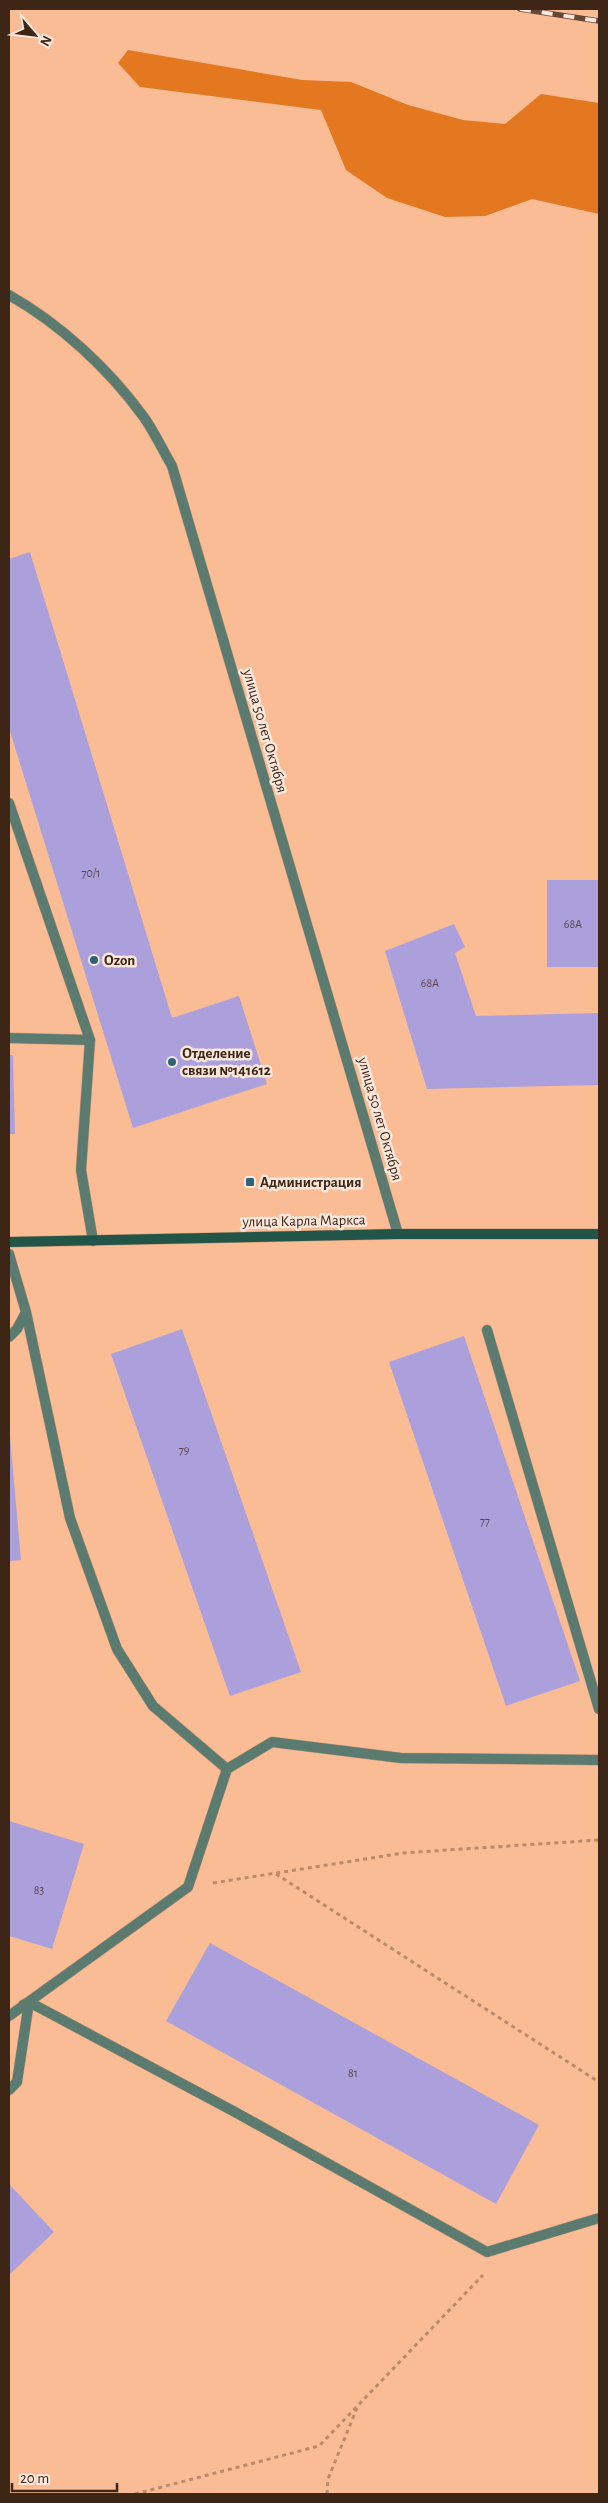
<svg xmlns="http://www.w3.org/2000/svg" width="608" height="2503" font-family="'Alegreya Sans',sans-serif">
<rect width="100%" height="100%" fill="#f9bc95"/>
<!-- forest -->
<path fill="#e47820" d="M128,50L302,80L351,82L408,105L463,120L505,124L541,94L599,103V214L532,199L485,216L445,217L387,198L346,170L321,110L140,87L118,63Z"/>
<!-- building -->
<path fill="#aca0dc" d="M30,552L172,1018L239,996L267,1084L133,1128L9,728V559Z
M547,880H599V967H547Z
M454,924L465,947L455,953L476,1016L599,1013V1085L427,1089L385,951Z
M9,1055H13L15,1134H9Z
M182,1329L301,1672L230,1696L111,1354Z
M464,1336L580,1681L506,1706L389,1362Z
M9,1425L21,1560L9,1561Z
M9,1821L84,1844L52,1949L9,1936Z
M210,1943L539,2125L496,2204L166,2021Z
M9,2184L54,2232L9,2275Z"/>
<g fill="none" stroke-linecap="round" stroke-linejoin="round">
<defs>
<path id="lane" d="M90,1040L81,1170L93,1241
M9,1254L26,1312L70,1518L117,1649L153,1706L227,1769L188,1887L9,2016
M487,1330L599,1709
M9,1337L17,1329L26,1312
M227,1769L272,1742L401,1758L599,1760
M23,2005L29,2002L235,2112L487,2252L599,2218
M9,2090L17,2082L29,2002"/>
<path id="street" d="M9,295C60,324 108,368 143,416C154,431 162,449 172,466L398,1234
M9,803L90,1040L9,1038"/>
<path id="secondary" d="M9,1242L398,1234H599"/>
</defs>
<!-- lane casing -->
<use href="#lane" stroke="#d09b79" stroke-width="11"/>
<!-- street casing -->
<use href="#street" stroke="#d09b79" stroke-width="11"/>
<!-- secondary casing -->
<use href="#secondary" stroke="#d09b79" stroke-width="11"/>
<!-- path -->
<path stroke="#ba8a6b" stroke-width="3" stroke-dasharray="4 4" stroke-linecap="butt" d="M276,1874L599,2082
M213,1883L403,1853L599,1840
M135,2494L319,2446L483,2275
M327,2494L328,2479L357,2408"/>
<!-- lane -->
<use href="#lane" stroke="#5b7b71" stroke-width="10"/>
<!-- street -->
<use href="#street" stroke="#5b7b71" stroke-width="10"/>
<!-- secondary -->
<use href="#secondary" stroke="#225547" stroke-width="10"/>
<defs>
<path id="rail" d="M520,9L599,21"/>
</defs>
<!-- rail casing -->
<use href="#rail" stroke="#674733" stroke-width="5.5"/>
<!-- rail -->
<use href="#rail" stroke="#fbe7dc" stroke-width="4" stroke-dasharray="11" stroke-linecap="butt"/>
</g>
<!-- markers -->
<g fill="#2d627e" stroke="#fbe7dc" stroke-width="2">
<circle cx="94" cy="960" r="5"/>
<circle cx="172" cy="1062" r="5"/>
<rect x="245" y="1177" width="10" height="10" rx="2.5"/>
</g>
<g text-anchor="middle" dominant-baseline="central" stroke-width="5" stroke-linejoin="round" paint-order="stroke">
<!-- number labels -->
<g font-size="12" fill="#5a4448">
<text x="91" y="873">70/1</text>
<text x="573" y="924">68А</text>
<text x="430" y="983">68А</text>
<text x="184" y="1450">79</text>
<text x="485" y="1521">77</text>
<text x="39" y="1890">83</text>
<text x="353" y="2073">81</text>
</g>
<!-- street labels -->
<g font-size="15" fill="#3e2617" stroke="#fbe7dc">
<text transform="translate(265 731) rotate(74)">улица 50 лет Октября</text>
<text transform="translate(380 1119) rotate(74)">улица 50 лет Октября</text>
<text transform="translate(304 1221) rotate(-1)">улица Карла Маркса</text>
</g>
<!-- poi labels -->
<g font-size="15" font-weight="bold" fill="#3e2617" stroke="#fbe7dc" text-anchor="start">
<text x="104" y="960">Ozon</text>
<text x="182" y="1053">Отделение<tspan x="182" dy="17">связи №141612</tspan></text>
<text x="260" y="1182">Администрация</text>
</g>
</g>
<!-- border -->
<rect width="608" height="2503" fill="none" stroke="#3e2617" stroke-width="20"/>
<!-- north arrow -->
<g transform="translate(35 35) rotate(118)" stroke="#fbe7dc" stroke-width="4" paint-order="stroke">
<path d="M0-4L9 19L0 12L-9 19Z" fill="#3e2617"/>
<text y="-8" font-size="14" font-weight="bold" text-anchor="middle" fill="#3e2617">N</text>
</g>
<!-- scale -->
<path d="M12 2483v8h105v-8" fill="none" stroke="#3e2617" stroke-width="2.5"/>
<text x="20" y="2483" font-size="15" fill="#3e2617" stroke="#fbe7dc" stroke-width="4" paint-order="stroke">20 m</text>
</svg>
